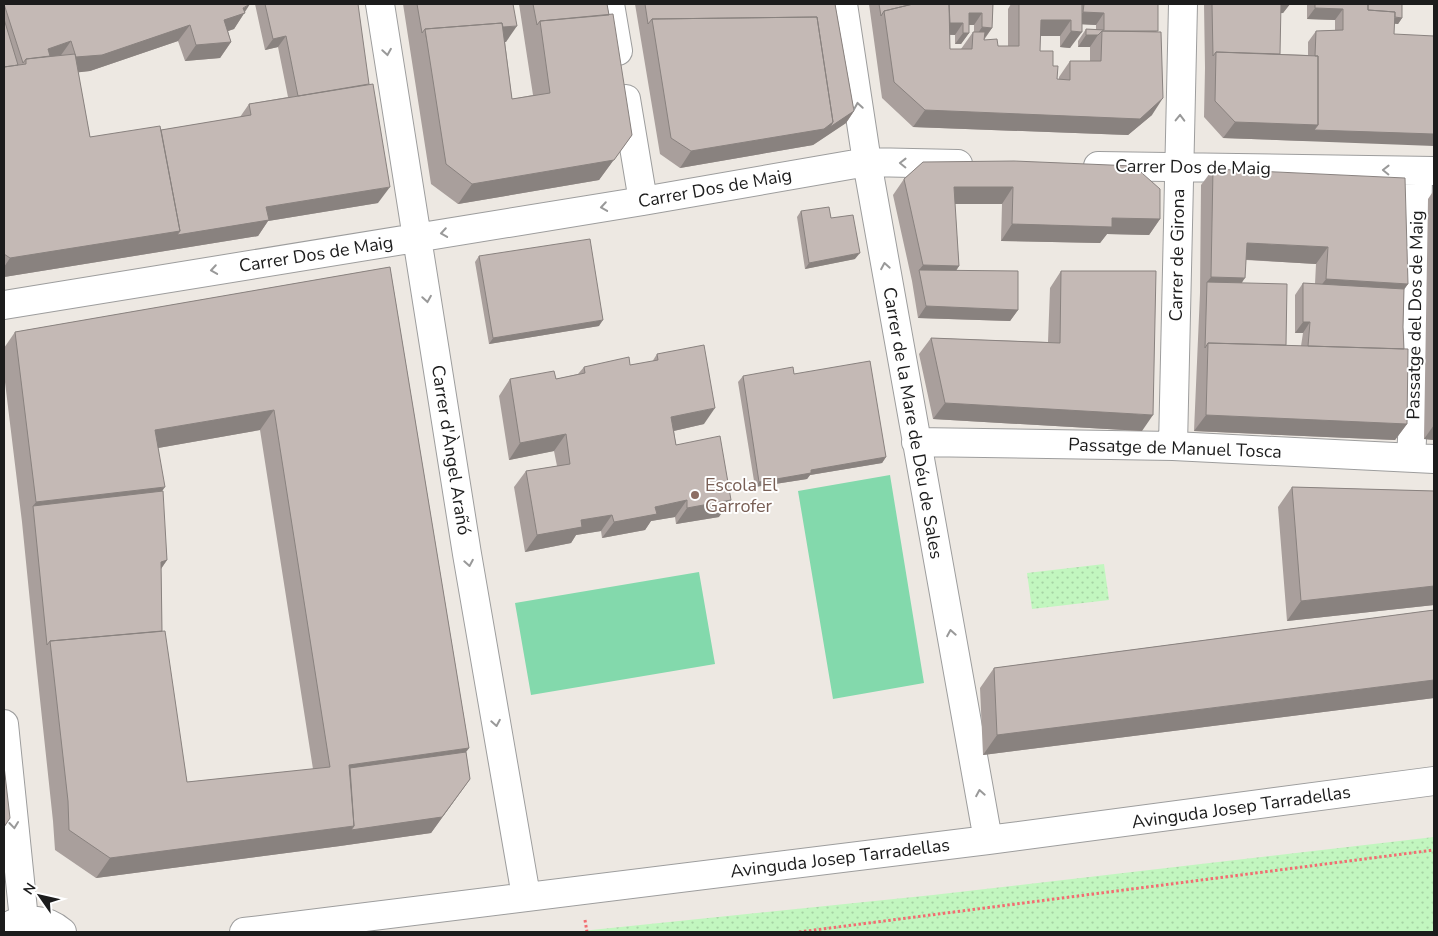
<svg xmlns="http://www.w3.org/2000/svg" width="1438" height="936" font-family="'Nunito Sans',sans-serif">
<defs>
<pattern id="park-dots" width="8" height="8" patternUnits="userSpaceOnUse" patternTransform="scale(1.25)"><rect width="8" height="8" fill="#c2f6bf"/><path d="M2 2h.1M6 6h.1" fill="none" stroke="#a6d2a4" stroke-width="1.8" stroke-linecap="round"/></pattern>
</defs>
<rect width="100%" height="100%" fill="#ede8e2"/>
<!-- park -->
<path fill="url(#park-dots)" d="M1104,564L1109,600L1032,609L1027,573Z
M1434,837V932H572L933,895Z"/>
<!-- pitch -->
<path fill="#83d9ac" d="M890,475L924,683L833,699L798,491Z
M699,572L715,664L531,695L515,603Z"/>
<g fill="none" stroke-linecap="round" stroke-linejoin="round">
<defs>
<path id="minor" d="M380,4L467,554L526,896
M610,4L618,51
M843,4L867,162L988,840
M626,99L643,201
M1098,166L1434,171
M4,305L643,201L867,162L958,164
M916,442L1173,446L1434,459
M1173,446L1183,4
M1411,458L1416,362L1418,171
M4,724L24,920
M4,929C22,916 46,918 62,932
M244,932L988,840L1434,781"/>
</defs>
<!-- minor casing -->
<use href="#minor" stroke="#9d9d9d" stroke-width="30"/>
<!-- path -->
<path stroke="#f26d71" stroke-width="3" stroke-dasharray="2.5 2.5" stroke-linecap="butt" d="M585,920L587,932
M799,932L1434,850"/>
<!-- minor -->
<use href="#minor" stroke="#fff" stroke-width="28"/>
</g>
<!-- wall -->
<path fill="#a99f9c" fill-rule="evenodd" d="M4,4L245,12L234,29L228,31L231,42L220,58L185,61L178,41L90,71L78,72L90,137L161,130L240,117L249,104L288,97L278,47L265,50L255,4H358L378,203L268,221L258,236L4,277Z
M403,4H513L506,42H505L512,99L533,95L519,4H607L632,135L599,180L458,204L431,184Z
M635,4H835L854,111L846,123L813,145L680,168L660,154Z
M869,4H993L992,28L984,40L998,46H1008V9L1011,4H1158L1152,115L1128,135L913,127L882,98ZM1082,24L1096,25V30L1086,29L1078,41V47H1090V61H1070L1059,77V79H1057L1053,66L1040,51V36H1060V47L1070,48ZM969,25H974V32H973L961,49H950V35H955V44H961L969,33Z
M1204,4H1290L1283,13H1280V54L1308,55V42L1316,31L1335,30V20L1307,19V4H1402V18L1398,24L1395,23L1306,141L1223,138L1204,117L1205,68Z
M923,162L1160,219L1149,235L1107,234L1100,243L1001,241L1002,204H955L959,266L956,271L1018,310L1010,321L918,318L912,281L893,195L904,179Z
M1213,169L1408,284L1404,289L1403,327L1407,424L1395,440L1194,431L1200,293L1201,185ZM1246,260L1316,264L1315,284L1303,283L1295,295V333H1303L1301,346L1286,345L1242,283Z
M1434,190V440L1424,439L1428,199Z
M801,211L831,218L855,259L805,269L797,217Z
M479,256L599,326L489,344L475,262Z
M390,267L469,748L466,752L470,779L431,833L340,846L96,878L55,850L53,821L36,662L22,522L4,374V348L15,332ZM260,430L313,769L187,782L162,631L161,569L167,560L158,448Z
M1061,271L1142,431L933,419L919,354L931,338L1048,342L1050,288Z
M657,354L704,424L674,431L676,445L719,517L676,524L675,517L651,521L645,530L602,538L601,531L576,535L571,543L525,552L514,487L526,471L557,466L554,451L509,460L499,396L510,379H556L578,374L584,367L630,365L652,362Z
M794,374L886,457L882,463L810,475L807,479L755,487L738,382L743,376Z
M1292,487L1434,491V605L1287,621L1278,507Z
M1434,610V698L983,755L980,688L994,668Z"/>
<!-- shaded-wall -->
<path fill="#89827f" d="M250,4L234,29L213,36L224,20Z
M1280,4H1290L1283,13L1273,14Z
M1315,8L1343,9L1335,20L1307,19Z
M1083,12L1104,13L1096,25L1075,24Z
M969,13H982L974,25H963V23L955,35L938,34L946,23Z
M1365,16L1402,18L1398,24L1360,22Z
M1041,20H1071L1060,36H1030Z
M190,25L178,41L90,71L64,74L76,57Z
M517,26L506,42L428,48L425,33Z
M982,27L992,28L984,39H974Z
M1071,31L1082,32L1070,48L1060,47Z
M963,33H969L961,44H955Z
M1086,35H1098L1090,47H1078Z
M286,36L278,47L265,50L273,39Z
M71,41L59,58L26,64L48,49Z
M231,42L220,58L185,61L196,45Z
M1163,98L1152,115L1128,135L913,127L925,110Z
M854,111L846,123L813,145L680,168L691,151L833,122Z
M1235,122L1318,125L1434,134V146L1223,138Z
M632,135L599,180L458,204L472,184Z
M390,187L378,203L268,221L258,236L4,277V267L10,258L266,207Z
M954,187H1013L1002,204H942Z
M1112,218L1160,219L1149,235L1107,234L1100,243L1001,241L1012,224Z
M1247,243L1328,247L1316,264L1236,259Z
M860,253L855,259L805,269L809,263Z
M923,265L959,266L948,282L919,270Z
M1211,277L1245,278L1234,294L1207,282Z
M1326,279L1408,284L1396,301L1314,295Z
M926,306L1018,310L1010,321L918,318Z
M603,320L599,326L489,344L493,338Z
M1303,322H1310L1303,333H1295Z
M945,403L1153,415L1142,431L933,419Z
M715,408L704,424L660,434L671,417Z
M274,410L260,430L141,451L155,430Z
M1206,415L1407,424L1395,440L1194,431Z
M1434,425V440L1424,439Z
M566,434L554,451L509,460L520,443Z
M886,457L882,463L810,475L807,479L755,487L759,482L811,470Z
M165,487L151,507L33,506L36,502Z
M687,500L675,517L651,521L645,530L602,538L614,522L655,507Z
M731,500L719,517L676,524L687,508Z
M612,515L601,531L576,535L571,543L525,552L537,535L581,520Z
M167,560L156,576L161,562Z
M1434,586V605L1287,621L1301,601Z
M1434,680V698L983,755L997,735Z
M469,748L454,768L348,783L349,765Z
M470,779L431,833L340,846L351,830Z
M354,826L340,846L96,878L110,858Z"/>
<!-- building -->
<path fill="#c4b9b5" stroke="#89827f" d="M4,4H250L243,8L245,13L224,20L231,42L196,45L190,25L102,55L76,57L71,41L48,49L50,56L26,59L23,63Z
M265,4H358L369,84L298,96L286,36L273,39Z
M417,4H513L517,26L503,27L502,23L425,29L422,33Z
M533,4H607L609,15L540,21L537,25Z
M645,4H835L854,111L830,127L833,122L817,17L652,19L648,24Z
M879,4H913L884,11L881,16Z
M913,4H949L950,49H972L973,32H985L984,40L997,39L998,46H1019V4H1082V32L1071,31V20H1041L1040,51H1053V66H1058L1057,79L1070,80V61H1101L1102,31L1161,32L1163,98L1140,119L925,110L894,82L884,11Z
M949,4H993L992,28L982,27V13H969V33H963V23H950Z
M1084,4H1158V31H1102L1098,35H1086V29L1104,30V13L1083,12Z
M1212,4H1281L1280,54L1216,52L1213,56Z
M1315,4H1368V10L1395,12L1394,34L1434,36V134L1314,130L1318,125V56H1315L1316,31L1343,30V9L1315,8Z
M1368,4H1402V18L1395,17V12L1368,10Z
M613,14L632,135L614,160L472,184L446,164L425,29L502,23L512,99L550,93L540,21Z
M817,17L833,122L824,129L691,151L671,138L652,19Z
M4,19L18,65L4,67Z
M1216,52L1318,56V125L1235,122L1215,101Z
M75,54L90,137L160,126L180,231L10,258L4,254V67L26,64V59Z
M373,84L390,187L266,207L269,220L177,235L180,231L161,130L251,115L249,104Z
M1014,161L1134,166L1160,189V219L1112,218V227L1012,224L1013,187H954L959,266L923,265L904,179L923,162Z
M1213,169L1405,178L1408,284L1326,279L1328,247L1247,243L1245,278L1211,277Z
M829,207L831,218L853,215L860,253L809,263L801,211Z
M590,239L603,320L493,338L479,256Z
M390,267L469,748L349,765L354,826L110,858L69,830L68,801L50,641L165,631L187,782L330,767L274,410L155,430L165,487L36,502L15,332Z
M919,270L1018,271V310L926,306Z
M1061,271H1156L1153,415L945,403L931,338L1060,343Z
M1207,282L1287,284L1286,345L1208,343L1205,348Z
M1303,283L1404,289L1403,327L1404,349L1308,346L1310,322H1303Z
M1208,343L1408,349L1407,424L1206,415Z
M704,345L715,408L671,417L676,445L720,436L731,500L687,508V500L655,507L657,514L614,522L612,515L581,520L582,527L537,535L526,471L570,464L566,434L520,443L510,379L554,371L556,379L585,373L584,367L629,357L630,365L658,360L657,354Z
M870,361L886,457L811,470V473L759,482L743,376L793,367L794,374Z
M1292,487L1434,491V586L1301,601Z
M163,491L167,560L161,562L162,631L50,641L47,645L33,506Z
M1434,610V680L997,735L994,668Z
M466,752L470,779L442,817L351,830L354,826L350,768Z
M4,766L10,818L4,827Z"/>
<!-- one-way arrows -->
<defs><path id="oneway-chevron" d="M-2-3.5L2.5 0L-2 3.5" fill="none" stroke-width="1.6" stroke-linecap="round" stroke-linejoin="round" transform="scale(1.25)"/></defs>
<g stroke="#999">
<use href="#oneway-chevron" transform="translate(387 52) rotate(81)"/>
<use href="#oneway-chevron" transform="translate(858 106) rotate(-99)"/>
<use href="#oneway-chevron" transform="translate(1180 118) rotate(-89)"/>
<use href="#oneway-chevron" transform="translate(903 163) rotate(-179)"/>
<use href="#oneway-chevron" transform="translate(1386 170) rotate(-179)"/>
<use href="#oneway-chevron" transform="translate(604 207) rotate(171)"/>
<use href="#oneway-chevron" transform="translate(444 233) rotate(171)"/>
<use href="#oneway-chevron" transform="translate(885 266) rotate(-100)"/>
<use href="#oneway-chevron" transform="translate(214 270) rotate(171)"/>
<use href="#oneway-chevron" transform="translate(427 299) rotate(81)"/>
<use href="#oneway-chevron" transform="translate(469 563) rotate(80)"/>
<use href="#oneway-chevron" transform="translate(951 633) rotate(-100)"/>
<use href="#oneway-chevron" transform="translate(496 723) rotate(80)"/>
<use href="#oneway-chevron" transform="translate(980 793) rotate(-100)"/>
<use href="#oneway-chevron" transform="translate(14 825) rotate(84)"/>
</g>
<!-- markers -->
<circle fill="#8d6e63" stroke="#fff" stroke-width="2" cx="695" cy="495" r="5"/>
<g text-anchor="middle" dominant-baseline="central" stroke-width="4" stroke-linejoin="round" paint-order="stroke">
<!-- street labels -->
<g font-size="18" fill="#1c1c1c" stroke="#fff">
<text transform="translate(1193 167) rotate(1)">Carrer Dos de Maig</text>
<text transform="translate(715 188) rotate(-10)">Carrer Dos de Maig</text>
<text transform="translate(316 254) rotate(-9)">Carrer Dos de Maig</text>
<text transform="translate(1177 255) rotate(-89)">Carrer de Girona</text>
<text transform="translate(1415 315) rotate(-89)">Passatge del Dos de Maig</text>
<text transform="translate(913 423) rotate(80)">Carrer de la Mare de Déu de Sales</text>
<text transform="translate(1175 448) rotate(2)">Passatge de Manuel Tosca</text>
<text transform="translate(451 450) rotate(81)">Carrer d'Àngel Arañó</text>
<text transform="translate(1241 807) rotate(-8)">Avinguda Josep Tarradellas</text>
<text transform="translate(840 858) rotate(-7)">Avinguda Josep Tarradellas</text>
</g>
<!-- education labels -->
<g font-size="18" fill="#785e54" stroke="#fff" text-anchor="start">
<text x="705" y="485">Escola El<tspan x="705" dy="21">Garrofer</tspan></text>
</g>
</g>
<!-- border -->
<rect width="1438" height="936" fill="none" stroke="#1c1c1c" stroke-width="10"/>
<!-- north arrow -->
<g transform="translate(40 896) rotate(304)" stroke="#ffffff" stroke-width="4" paint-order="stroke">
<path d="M0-4L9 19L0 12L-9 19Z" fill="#1c1c1c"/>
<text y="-8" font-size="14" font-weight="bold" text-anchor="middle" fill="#1c1c1c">N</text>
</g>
</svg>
